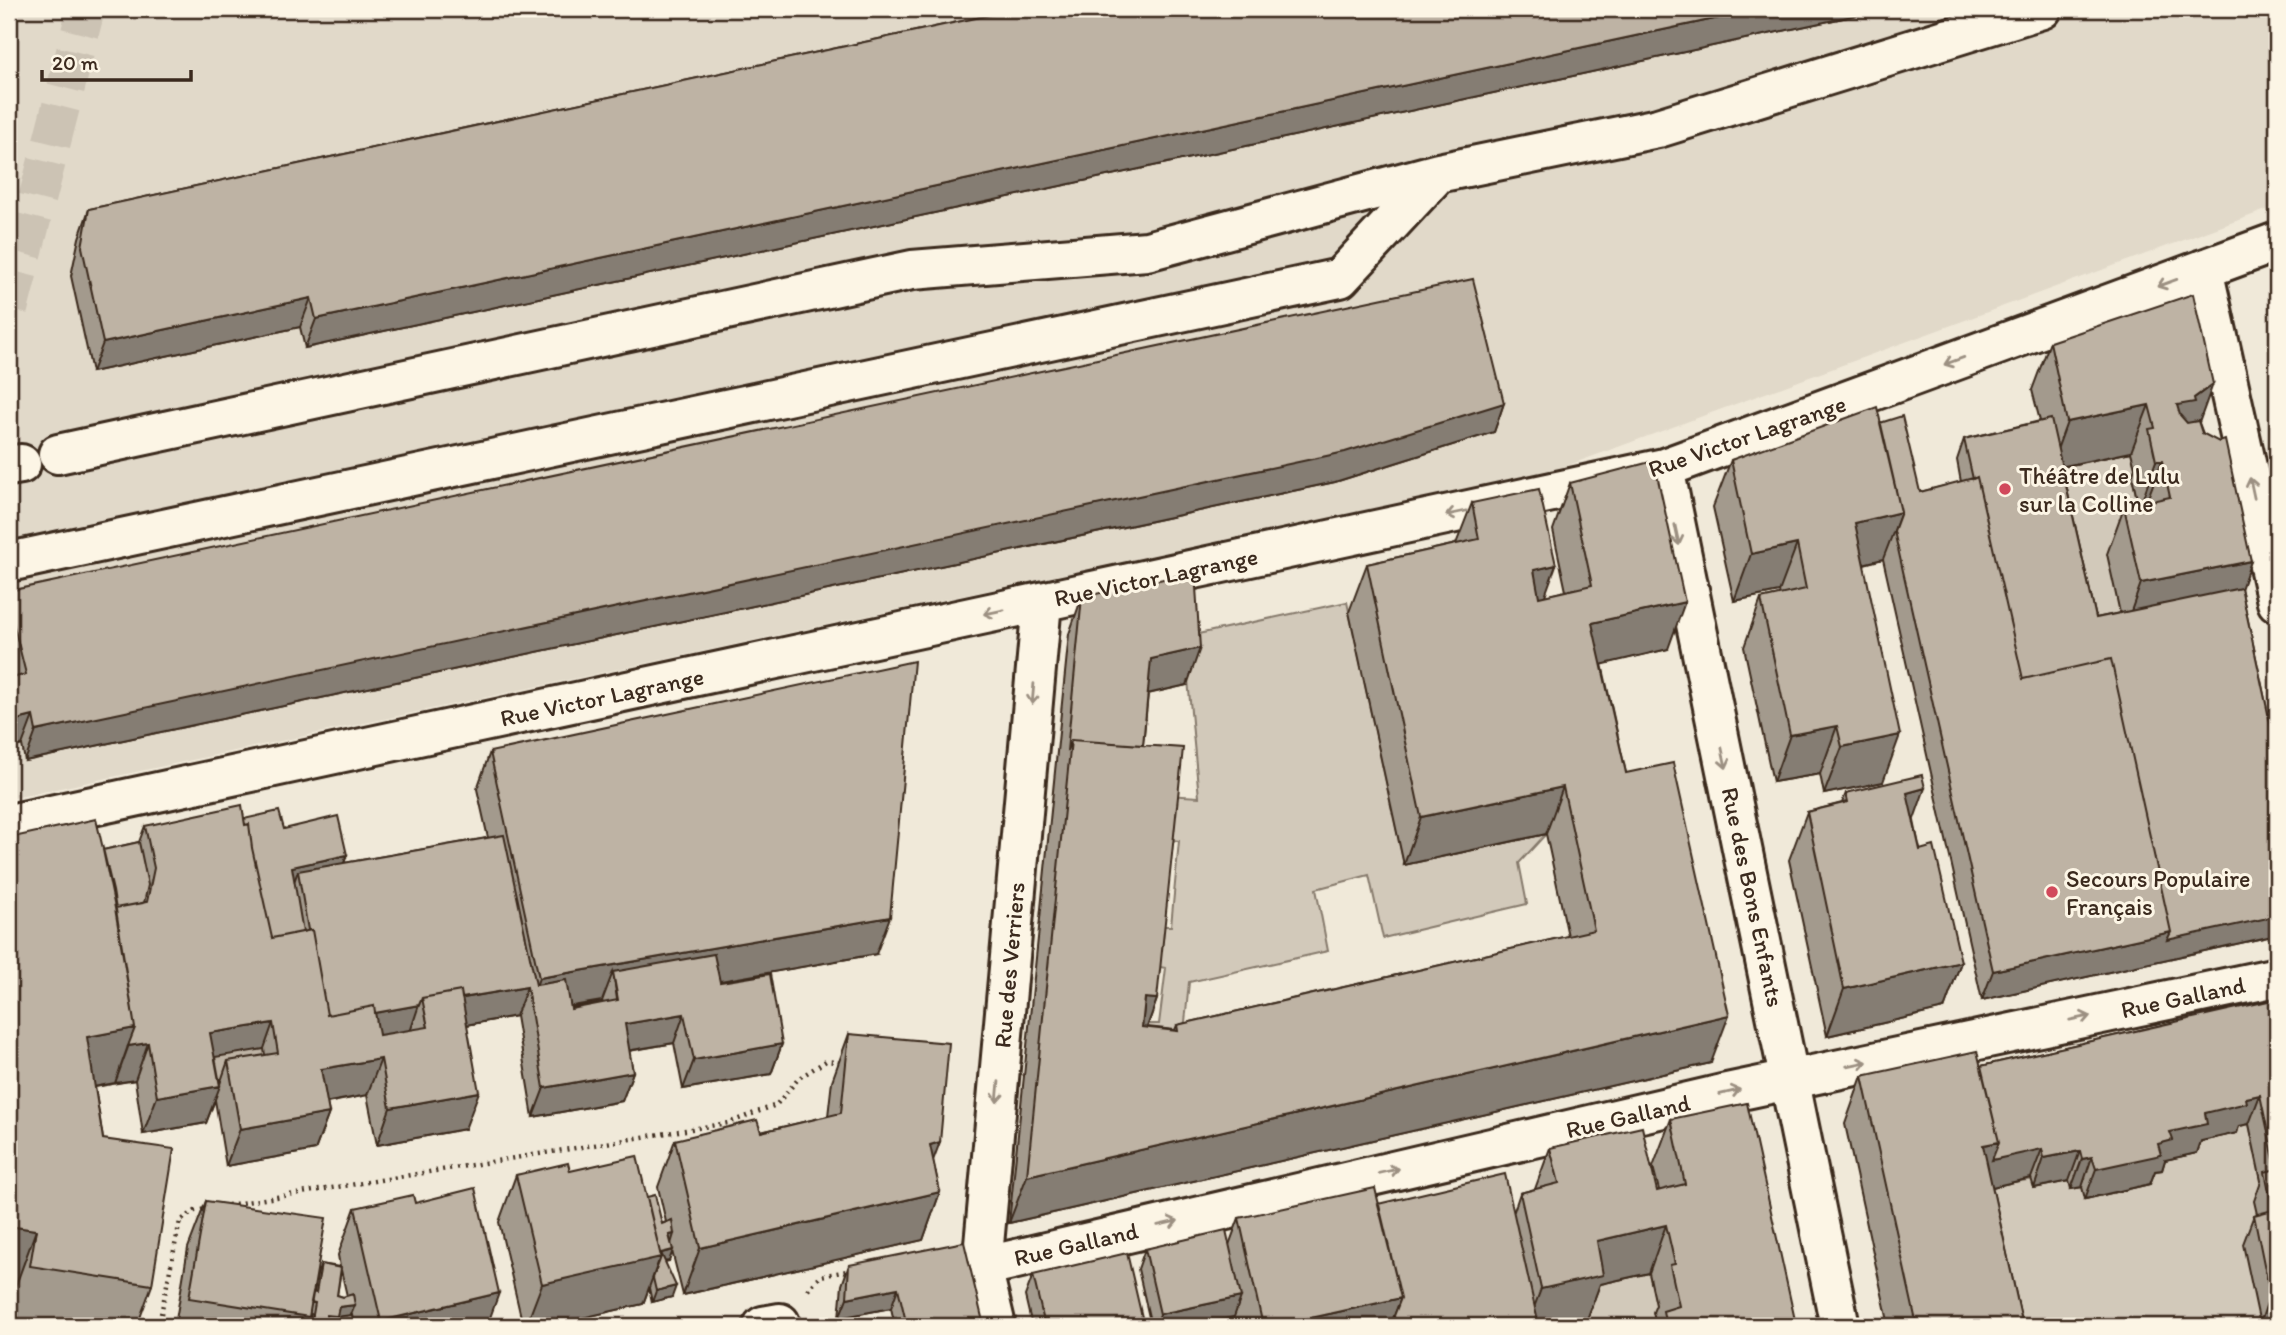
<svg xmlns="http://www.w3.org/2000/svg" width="2286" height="1335" font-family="Itim,sans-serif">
<rect width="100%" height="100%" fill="#f0e9d9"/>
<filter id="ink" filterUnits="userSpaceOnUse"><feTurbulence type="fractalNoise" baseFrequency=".0143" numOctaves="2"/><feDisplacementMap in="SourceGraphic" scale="14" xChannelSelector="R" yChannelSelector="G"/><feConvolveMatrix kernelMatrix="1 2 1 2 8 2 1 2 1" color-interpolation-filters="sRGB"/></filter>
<g filter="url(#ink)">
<!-- built -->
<path fill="#e1d9c9" d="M9,9H2277V206L1558,469L9,799Z"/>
<!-- green -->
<path fill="#d2c9ba" stroke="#867a6c" stroke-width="2" d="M2131,452L2137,475L2132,477L2139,508L2124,631L2089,638L2050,469Z
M1347,602L1404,864L1546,834L1519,863L1527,904L1383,938L1369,875L1316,889L1328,951L1189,982L1182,1052L1142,1024H1159L1166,968L1148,965L1152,926H1171L1179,841L1161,839L1166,795L1199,797L1184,637Z
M2249,1124L2265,1198L2260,1323L2277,1320V1326H2011L1981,1189C2014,1182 2050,1171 2082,1187L2086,1199L2150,1184L2147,1173L2159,1161L2196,1153L2194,1143L2236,1133L2235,1127Z
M1649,1273L1658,1311L1656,1326H1569L1586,1322L1579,1289Z"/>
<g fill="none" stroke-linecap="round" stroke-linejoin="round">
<!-- minor-tunnel -->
<path stroke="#ccc3b4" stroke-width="38" stroke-dasharray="38 19" stroke-linecap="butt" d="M9,309L86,9"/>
<defs>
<path id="minor" d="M2203,269L2277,602
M58,454L912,270L1147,251L1438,173
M9,466L21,464
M1664,468L1840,1326
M9,562L1340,278L1438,173L1658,128L2042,9
M9,824L1664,468L2277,242
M982,1267L1727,1093L2277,977
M763,1326L780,1323
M996,1326L982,1267L1042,602"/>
</defs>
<!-- minor casing -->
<use href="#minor" stroke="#3b2a1e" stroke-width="44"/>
<!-- path -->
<path stroke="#3b2a1e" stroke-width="4.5" stroke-dasharray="2 5" stroke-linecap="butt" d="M228,1205L728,1123L776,1105L799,1078L826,1061L843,1063
M808,1290L821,1276L852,1270
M161,1314L180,1221L195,1211L206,1209"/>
<!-- minor -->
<use href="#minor" stroke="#fcf5e5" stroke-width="38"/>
</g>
<!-- wall -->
<path fill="#a39a8d" stroke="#3b2a1e" stroke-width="2" fill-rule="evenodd" d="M1018,9H1885L305,348L300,327L92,372L71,276L79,238L89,209Z
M2050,342L2199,423L2251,561L2241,588L2277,755V935L1982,1000L1883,559L1864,564L1883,782L1824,794L1820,774L1773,782L1744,647L1761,599L1780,595L1779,592L1734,601L1713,507L1731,460L1880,423L1920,492L1961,482L1957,460L1964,439L2040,421L2032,390ZM2131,452L2135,467L2132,476L2138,504L2124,507L2107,554L2120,613L2096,618L2062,467Z
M1504,403L1494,432L1335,482L25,761L22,745L9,749V591Z
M1570,483L1668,649L1602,664L1626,773L1711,1063L1009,1223L1069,634L1082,597L1187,685L1148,694L1143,745L1157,999L1147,1027L1175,1030L1177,1025L1568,936L1546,834L1404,865L1349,612L1367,564L1456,544L1472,503L1545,596L1566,591L1553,530Z
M490,752L876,954L719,981L782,1044L771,1074L683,1089L674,1043L629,1051L633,1072L622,1101L533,1117L516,1016L467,1025L465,1129L377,1145L367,1095L327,1103L329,1113L315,1150L226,1166L215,1100L206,1123L143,1134L135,1080L95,1087L103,1139L152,1285L137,1326H40L10,1322L16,1285L103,850L139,842L145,826L244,819L284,829L347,855L344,863L488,838L477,789ZM602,1001L603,1003L571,1009V1007Z
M1846,793L1914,821L1920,850L1961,962L1944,1009L1827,1036L1789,860L1807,812L1842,803Z
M2277,999V1320L2260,1324L2243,1244L2254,1215L2257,1214L2254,1201L2261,1181L2249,1124L2239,1126L2237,1133L2201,1141L2197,1153L2165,1160L2162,1170L2155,1171L2150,1184L2085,1199L2082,1187L2071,1189L2069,1181L2034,1188L2031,1178L1992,1187L2023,1326H1889L1845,1124L1862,1076L1981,1066Z
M849,1034L933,1161L940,1192L923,1240L683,1295L672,1251L669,1261H665L672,1297L652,1302L649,1288L643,1304L547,1326H523L499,1222L516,1175L570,1171L647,1197L662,1224L666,1222L658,1187L675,1140L761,1132L828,1116L832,1081Z
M1671,1119L1795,1320L1793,1326H1656L1653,1312L1656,1305L1649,1273L1600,1284L1586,1322L1569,1326H1231L1235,1325L1233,1318L1193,1326H1151L1138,1269L1145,1249L1229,1245L1239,1218L1378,1204L1514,1211L1520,1193L1535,1189L1550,1148L1657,1191L1659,1190L1653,1167Z
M206,1201L314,1293L317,1275L321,1264L340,1267L338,1255L355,1208L415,1203L487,1326H354L352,1315L337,1317L334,1326H309L311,1314L309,1313L305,1326H175L188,1248ZM341,1270L347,1296L343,1297L337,1295Z
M849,1265L984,1326H889H895L891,1308L839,1318L842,1285Z
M1033,1275L1144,1326H1032L1025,1296Z"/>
<!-- shaded-wall -->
<path fill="#857d73" stroke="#3b2a1e" stroke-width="2" d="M1761,9H1885L305,348L316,319Z
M311,298L300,327L92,372L103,343Z
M2213,384L2196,431L2180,442L2177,405L2194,398Z
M1504,403L1494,432L1335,482L25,761L36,731Z
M2149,405L2131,452L2050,469L2067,422Z
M2156,461H2162L2144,508L2139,509Z
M1901,512L1883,559L1838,570L1855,523Z
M1797,544L1779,592L1734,601L1751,554Z
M2251,561L2234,609L2124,631L2141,583Z
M1556,565L1539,612L1534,570Z
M1685,602L1668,649L1575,671L1592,623Z
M1200,648L1187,685L1138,696L1151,659Z
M33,716L22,745L9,749V722Z
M1837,726L1820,774L1773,782L1790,735Z
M1900,735L1883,782L1824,794L1842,747Z
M1563,787L1546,834L1404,865L1421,817Z
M1925,788L1908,836L1907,793Z
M347,855L339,875L298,871L293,885L292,867Z
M2277,916V935L1982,1000L1993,971L2171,932Z
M890,917L876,954L617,999L613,972L602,1001L531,1013L530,1004L539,978Z
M1961,962L1944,1009L1827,1036L1844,989Z
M527,987L516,1016L426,1032L428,1027L424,1005Z
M1145,998L1157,999L1140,1047Z
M419,1005L409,1035L313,1052L324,1022Z
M684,1014L674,1043L614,1053L625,1024Z
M1729,1015L1711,1063L1009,1223L1027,1176Z
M273,1023L260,1060L228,1061L203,1069L210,1033Z
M135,1028L115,1083L66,1092L87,1037Z
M148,1043L135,1080L115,1083L128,1046Z
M782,1044L771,1074L683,1089L694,1060Z
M381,1059L367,1095L308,1106L321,1069Z
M633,1072L622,1101L533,1117L544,1088Z
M220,1086L206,1123L143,1134L157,1097Z
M479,1092L465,1129L377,1145L390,1108Z
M2260,1095L2249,1124L2239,1126L2237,1133L2201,1141L2197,1153L2165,1160L2162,1170L2155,1171L2150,1184L2085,1199L2096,1169L2158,1144L2170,1132L2205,1113L2246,1098Z
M329,1113L315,1150L226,1166L240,1129Z
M940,1142L922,1190L930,1145Z
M1999,1142L2042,1149L2031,1178L1966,1193L1983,1145Z
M2080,1151L2069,1181L2034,1188L2044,1158Z
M2092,1157L2082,1187L2071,1189L2082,1159Z
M940,1192L923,1240L683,1295L700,1248Z
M1666,1225L1649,1273L1600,1284L1586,1322L1568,1326H1527L1541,1289L1597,1241Z
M9,1226L36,1230L16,1285L9,1284Z
M674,1234L671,1244L669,1235Z
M673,1250L669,1261L658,1263L643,1304L547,1326H526L542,1284Z
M676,1286L672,1297L652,1302L656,1291Z
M898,1288L891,1308L839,1318L847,1298Z
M499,1293L487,1326H379L381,1321Z
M2277,1293V1320L2260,1324L2270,1294Z
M1241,1297L1234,1317L1193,1326H1156L1160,1314Z
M1401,1298L1390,1326H1275Z
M355,1305L351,1315L337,1317L334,1326H322L326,1315L339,1307Z
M1795,1320L1793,1326H1769Z"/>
<!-- building -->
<path fill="#beb3a4" stroke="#3b2a1e" stroke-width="2" d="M1018,9H1761L316,319L311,298L103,343L82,247L89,209Z
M1473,279L1504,403L1345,452L36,731L33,716L9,722V679L26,674L9,606V591Z
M2193,294L2213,384L2194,398L2195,402L2177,405L2180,415L2187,423L2198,421L2202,433L2219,442L2225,440L2251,561L2141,583L2124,507L2170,497L2162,461H2156L2149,429L2155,428L2149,405L2067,422L2050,342Z
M1877,407L1901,512L1855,523L1900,735L1842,747L1837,726L1790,735L1761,599L1806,589L1797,544L1751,554L1731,460Z
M1902,416L1920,492L1977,477L2023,679L2111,659L2171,932L1993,971L1894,531L1901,512L1880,423Z
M2051,419L2096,618L2241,588L2277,755V916L2167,940L2171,932L2111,659L2023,679L1977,477L1973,479L1964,439Z
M1654,461L1685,602L1592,623L1626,773L1673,763L1729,1015L1027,1176L1071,740L1183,748L1157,999L1145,998L1142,1027L1178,1031L1177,1025L1594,930L1563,787L1421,817L1367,564L1479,539L1472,503L1539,489L1556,565L1534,570L1539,597L1592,585L1570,483Z
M1195,572L1200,648L1151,659L1143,745L1071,740L1067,751L1082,597Z
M914,661L890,917L539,978L490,752Z
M1922,775L1925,788L1907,793L1920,850L1934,846L1961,962L1844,989L1807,812L1848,802L1846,793Z
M242,805L245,825L249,824L252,848L272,938L312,930L327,1015L374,1006L379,1035L428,1027L422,998L461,991L479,1092L390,1108L381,1059L321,1069L329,1113L240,1129L228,1061L278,1053L273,1023L210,1033L220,1086L157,1097L148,1043L128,1046L135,1028L115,908L147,902L154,868L145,826Z
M279,811L284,829L338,816L347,855L292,867L303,932L272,938L252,848L249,824L245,825L244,819Z
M96,819L113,891L135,1028L87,1037L103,1139L174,1149L152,1285L30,1266L36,1230L9,1226V838Z
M504,835L536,985L566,980L571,1009L618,1000L613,972L714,954L720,982L770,974L782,1044L694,1060L684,1014L625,1024L633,1072L544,1088L527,987L462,998L461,991L422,998L419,1005L375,1013L374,1006L327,1015L312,930H308L298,871Z
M139,842L148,885L144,903L115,908L103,850Z
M2277,999V1293L2270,1294L2254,1215L2273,1210L2265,1172L2276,1169L2260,1095L2246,1098L2247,1103L2205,1113L2207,1124L2170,1132L2173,1140L2158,1144L2161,1155L2096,1169L2092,1157L2082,1159L2080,1151L2044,1158L2042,1149L1992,1160L1999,1142L1981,1066Z
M849,1034L949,1043L940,1142L930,1145L940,1192L700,1248L675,1140L757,1120L761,1132L841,1113Z
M264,1049L265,1055L228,1061L220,1084L215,1057Z
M1977,1051L1999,1142L1983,1145L2023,1326H1917L1862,1076Z
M1747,1103L1795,1320L1769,1326H1666L1663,1311L1679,1306L1670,1265L1675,1264L1666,1225L1597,1241L1603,1275L1541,1289L1520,1193L1559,1183L1550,1148L1642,1127L1657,1191L1685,1184L1671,1119Z
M637,1156L661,1257L542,1284L516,1175L568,1163L570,1171Z
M1505,1174L1539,1326H1396L1394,1316L1401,1298L1378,1204Z
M475,1188L499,1293L381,1321L355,1208L413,1195L415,1203Z
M1375,1188L1401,1298L1275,1326H1263L1239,1218Z
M655,1195L662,1224L672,1220L674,1234L669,1235L673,1250L661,1253L676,1286L656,1291L653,1278L661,1257L647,1197Z
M206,1201L326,1218L309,1317L189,1298Z
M1226,1230L1241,1297L1160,1314L1145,1249Z
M964,1242L984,1326H907L898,1288L847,1298L849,1265Z
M1127,1253L1144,1326H1045L1033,1275Z
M321,1264L341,1268L337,1295L343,1297L353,1294L355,1305L339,1307L337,1316L326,1315V1326H311L315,1303L311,1302L313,1292L316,1293Z"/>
<!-- one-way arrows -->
<defs><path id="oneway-shaft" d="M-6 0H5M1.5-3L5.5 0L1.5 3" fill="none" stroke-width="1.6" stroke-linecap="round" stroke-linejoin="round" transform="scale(1.75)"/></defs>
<g stroke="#9c9082">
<use href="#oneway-shaft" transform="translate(2167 283) rotate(160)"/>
<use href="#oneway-shaft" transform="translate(1954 361) rotate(160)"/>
<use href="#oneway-shaft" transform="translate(2252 488) rotate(-102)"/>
<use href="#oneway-shaft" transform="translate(1456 513) rotate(168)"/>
<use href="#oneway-shaft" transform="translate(1677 535) rotate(78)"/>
<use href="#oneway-shaft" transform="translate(994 612) rotate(168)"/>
<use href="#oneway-shaft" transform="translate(1033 694) rotate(95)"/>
<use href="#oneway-shaft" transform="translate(1724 758) rotate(78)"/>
<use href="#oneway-shaft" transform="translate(2080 1018) rotate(-12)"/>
<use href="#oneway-shaft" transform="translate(1857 1064) rotate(-12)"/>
<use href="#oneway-shaft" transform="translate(998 1092) rotate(95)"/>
<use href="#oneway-shaft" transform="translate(1730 1092) rotate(-13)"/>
<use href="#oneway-shaft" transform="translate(1389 1171) rotate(-13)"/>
<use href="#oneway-shaft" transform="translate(1168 1223) rotate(-13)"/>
</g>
</g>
<!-- markers -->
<g fill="#d1495b" stroke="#fcf5e5" stroke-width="2.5">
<circle cx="2005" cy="489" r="7"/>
<circle cx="2052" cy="892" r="7"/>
</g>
<g text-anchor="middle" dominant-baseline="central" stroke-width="6" stroke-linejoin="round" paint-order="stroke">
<!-- street labels -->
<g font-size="24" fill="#3b2a1e" stroke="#fcf5e5">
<text transform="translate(1747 436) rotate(-19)">Rue Victor Lagrange</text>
<text transform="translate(1156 577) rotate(-12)">Rue Victor Lagrange</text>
<text transform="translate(602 697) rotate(-12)">Rue Victor Lagrange</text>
<text transform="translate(1753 897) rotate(78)">Rue des Bons Enfants</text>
<text transform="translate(1009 965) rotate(-85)">Rue des Verriers</text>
<text transform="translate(2183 997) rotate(-12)">Rue Galland</text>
<text transform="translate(1628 1116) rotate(-13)">Rue Galland</text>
<text transform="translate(1076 1244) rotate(-13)">Rue Galland</text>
</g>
<!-- poi labels -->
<g font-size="24" fill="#3b2a1e" stroke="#fcf5e5" text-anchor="start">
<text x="2019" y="475">Théâtre de Lulu<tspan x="2019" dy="28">sur la Colline</tspan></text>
<text x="2066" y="878">Secours Populaire<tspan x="2066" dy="28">Français</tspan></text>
</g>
</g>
<!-- margin -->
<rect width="2286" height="1335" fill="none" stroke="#fcf5e5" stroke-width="35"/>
<rect x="18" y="18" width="2251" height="1300" fill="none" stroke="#3b2a1e" stroke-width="2.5" filter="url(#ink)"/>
<!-- scale -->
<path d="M42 70v10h149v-10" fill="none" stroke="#3b2a1e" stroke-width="3.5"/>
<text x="52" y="70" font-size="21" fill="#3b2a1e" stroke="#fcf5e5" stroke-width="5" paint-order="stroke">20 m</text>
</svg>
